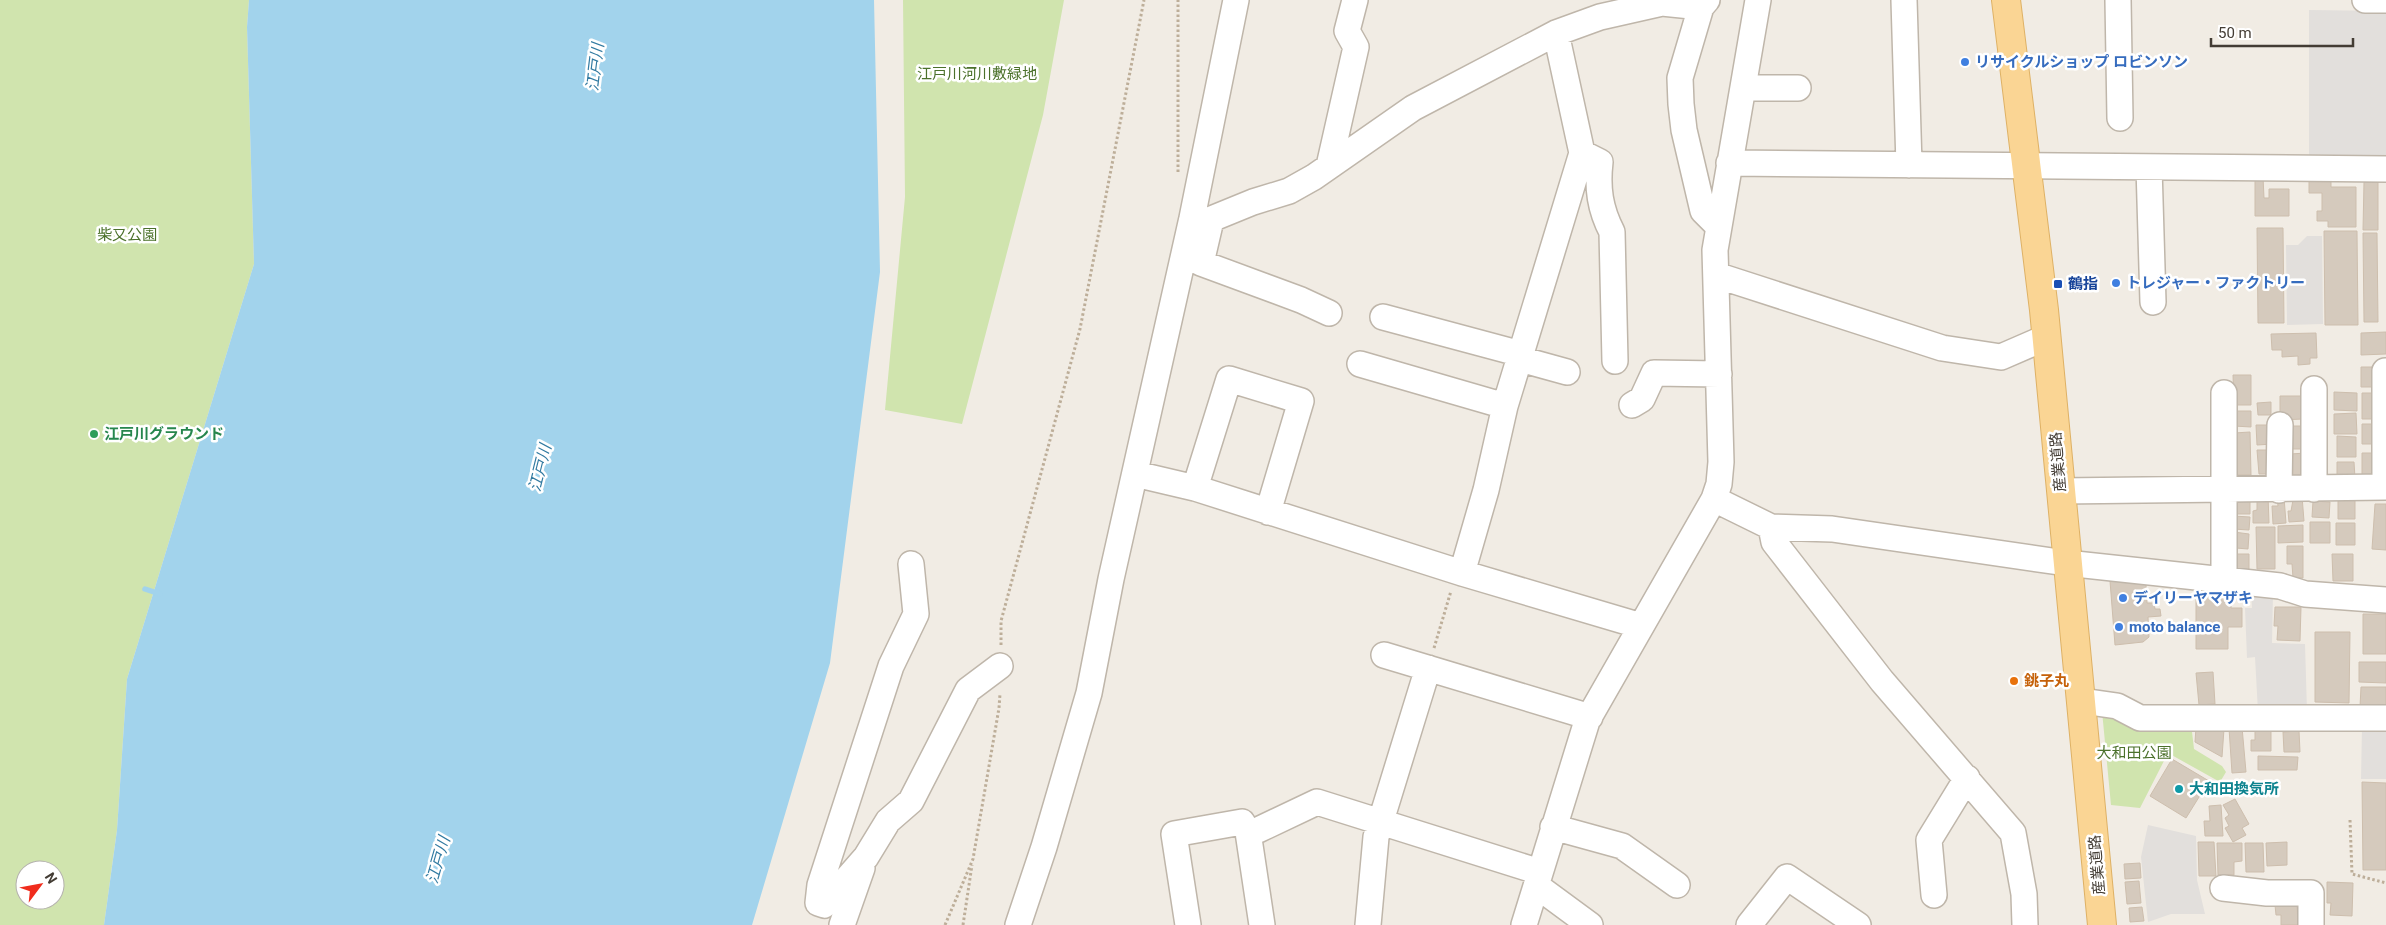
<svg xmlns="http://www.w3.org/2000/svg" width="2386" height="925" font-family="Roboto,'Noto Sans JP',sans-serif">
<rect width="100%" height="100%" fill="#f1ece4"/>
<!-- green -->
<path fill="#d0e4ae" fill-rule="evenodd" d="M0,0H249L247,27L254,264L127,679L117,830L104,925H0ZM25,870H55V900H25Z
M903,0H1064L1043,115L962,424L885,410L905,197Z
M2102,711L2191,723L2194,749L2222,766L2226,772L2220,782L2168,753L2140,808L2111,805Z"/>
<!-- parking -->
<path fill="#e2dfdc" d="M2309,10L2386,11V162L2309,161Z
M2307,236H2322L2323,324L2287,325L2286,245H2298Z
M2251,591L2273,594L2272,643L2305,644L2307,711L2258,712L2255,657L2247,658L2245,608H2252Z
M2362,727L2386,728V779H2361Z
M2148,825L2196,836L2197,880L2205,914H2171L2148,922L2141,857Z"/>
<!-- water -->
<path fill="#a2d3ec" d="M249,0H874L880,272L830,663L752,925H104L117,830L127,679L254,264L247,27Z"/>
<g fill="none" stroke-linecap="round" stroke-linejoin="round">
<!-- stream -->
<path stroke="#a2d3ec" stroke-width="5.5" d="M145,589L160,594"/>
</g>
<!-- building -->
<path fill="#d5cabd" stroke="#cdbead" d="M2255,177H2263L2264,198H2269V189H2289V216H2255Z
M2309,178H2331V187H2356V227H2328V221H2317V211H2322V193H2309Z
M2364,182H2378V230H2363Z
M2257,228H2283L2284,323H2258Z
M2324,231H2357L2358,325H2325Z
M2363,233H2377L2378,322H2364Z
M2386,332V354L2361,355V333Z
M2316,333L2317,358H2310V364L2298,365V356L2282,357V350H2272L2271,334Z
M2361,367H2377L2376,387H2361Z
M2233,375H2251V405H2234Z
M2334,392L2357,393V411L2334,410Z
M2362,393H2377L2378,419H2362Z
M2280,396H2302L2303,419L2280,420Z
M2271,402V415H2258L2257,403Z
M2235,411H2251V427L2234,426Z
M2356,413L2357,434H2334V414Z
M2362,424H2377V444H2362Z
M2256,425H2272L2273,444L2257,445Z
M2291,426H2307V449H2292Z
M2250,432L2251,475H2235L2234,433Z
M2337,436L2356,437V457H2337Z
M2257,450H2272L2273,474H2259Z
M2306,453L2307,478H2291L2290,454Z
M2362,453H2376V476L2362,475Z
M2337,462H2354L2355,478H2337Z
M2257,495H2268L2269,523H2253V511L2257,510Z
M2302,496L2304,521L2289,522L2288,511H2291L2293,500Z
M2277,497H2284L2286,523L2273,524L2272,506H2278Z
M2338,499H2355V519H2338Z
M2233,500H2250V514H2233Z
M2313,501L2330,502L2329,518L2312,517Z
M2375,504H2386V550L2372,549Z
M2233,516L2250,517L2249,530L2233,529Z
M2310,522H2330V543H2310Z
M2336,523H2355V545H2336Z
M2303,525V542L2278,543V526Z
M2256,527H2275V569H2257Z
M2234,532L2249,534L2248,549L2236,548L2237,544H2233Z
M2287,546H2303V578H2293L2292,564H2287Z
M2233,554H2249V570H2233Z
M2332,554H2353V581H2333Z
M2139,579L2146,585L2147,603H2154L2155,609H2160L2161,616L2148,617L2149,637L2143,642L2115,645L2110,581Z
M2196,594H2231V608H2242V627H2228V649H2196Z
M2275,607H2301L2300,641L2277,640L2278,626H2274Z
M2363,614H2386V654H2363Z
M2315,632H2350L2349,703L2315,702Z
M2359,662H2386V683L2359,682Z
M2213,672L2215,704L2199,705L2196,673Z
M2361,687H2386V708L2360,707Z
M2196,727L2224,729L2222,757L2195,742Z
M2242,727L2246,772L2232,773L2229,728Z
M2271,728V751H2251V740H2255V729Z
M2299,731L2300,752H2284L2283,732Z
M2258,756L2298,757L2297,770H2258Z
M2172,759L2209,781L2186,818L2150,796Z
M2362,782L2386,783V870H2363Z
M2235,799L2249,824L2242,828L2246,835L2233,842L2225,828L2229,826L2225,818L2229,815L2223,805Z
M2221,805L2223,836H2205L2204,821H2210L2209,806Z
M2198,842H2214L2216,876H2199Z
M2287,842V865L2267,866L2266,843Z
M2217,843H2242V861L2234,862V875H2218Z
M2245,843H2263L2264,872H2246Z
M2140,863L2141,878L2125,879L2124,864Z
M2139,881L2141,903L2127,904L2125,882Z
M2327,882L2353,883L2352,916L2330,915L2331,903H2327Z
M2297,904L2298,925H2281V915H2276L2275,905Z
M2142,907L2144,921L2130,922L2129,908Z"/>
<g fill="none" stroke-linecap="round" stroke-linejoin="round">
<defs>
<path id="minor" d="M1707,0L1701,7L1680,78L1681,104L1684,130L1703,211L1718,226
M1904,0L1909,165
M2118,0L2120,118
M2365,0H2386
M1743,88H1798
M1582,153L1600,162C1597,188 1600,209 1612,232L1615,361
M1729,163L2386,169
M1329,166L1356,47L1347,31L1355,0
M2149,167L2153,302
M1192,218L1204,222L1253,202L1289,191L1314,177L1413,108L1556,33L1600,17L1662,3L1701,7
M1211,220L1201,263L1301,300L1329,313
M1716,275L1942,348L2001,357L2047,337
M1383,317L1521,354
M1520,359L1567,372
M1360,364L1505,406
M2385,371V487
M2314,389V489
M1632,405L1642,399L1654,373L1719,374
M1144,476L1195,488L1462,573L1641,626
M1195,488L1229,379L1301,401L1268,512
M2279,490L2280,425
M2061,491L2386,487
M1714,499L1771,527L1832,529L2066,563L2280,586L2305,594L2386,600
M1771,527L1774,542L1882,681L2013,833L2024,894L2025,925
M911,564L916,614L891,666L820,885L818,903L824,905L866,857L888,821L911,801L968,690L1000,666
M1462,573L1486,490L1505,406L1582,153L1556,33
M2224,579V393
M1384,655L1590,717
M2082,701L2117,706L2140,718H2386
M1553,827L1622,846L1677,885
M1248,832L1258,830L1317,802L1540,872
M1537,886L1590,925
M2223,888L2267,893H2311V925
M1934,895L1929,840L1967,778
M842,925L862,868
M1018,925L1044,847L1089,693L1111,579L1192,218L1236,0
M1188,925L1174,834L1242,822L1248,832L1262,925
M1368,925L1376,837L1428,668
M1524,925L1587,721L1714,499L1719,484L1721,462L1715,250L1758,0
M1749,925L1787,877L1858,925"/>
<path id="major" d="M2006,0L2044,310L2102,925"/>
</defs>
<!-- minor casing -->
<use href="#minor" stroke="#bfb6aa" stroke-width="28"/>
<!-- major casing -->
<use href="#major" stroke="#deb165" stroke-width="30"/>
<!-- path -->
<path stroke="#bdae99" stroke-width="3" stroke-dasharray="2.5 2.5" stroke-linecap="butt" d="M1178,172V0
M1001,645V621L1080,329L1144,0
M1434,648L1451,591
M2350,820L2352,874L2386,883
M945,925L973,859L999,708L1000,694
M963,925L972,865"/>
<!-- minor -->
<use href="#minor" stroke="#fff" stroke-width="25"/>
<!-- major -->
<use href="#major" stroke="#fad594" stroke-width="28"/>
</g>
<!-- markers -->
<g fill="#3f7fe0" stroke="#fff" stroke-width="2">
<circle cx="1965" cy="62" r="5"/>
<circle cx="2116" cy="283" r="5"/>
<circle cx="2123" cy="598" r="5"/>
<circle cx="2119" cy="627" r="5"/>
</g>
<rect fill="#1a4fb4" stroke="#fff" stroke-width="2" x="2053" y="279" width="10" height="10" rx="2.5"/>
<circle fill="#2e9e5b" stroke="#fff" stroke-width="2" cx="94" cy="434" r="5"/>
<circle fill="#e8710a" stroke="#fff" stroke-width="2" cx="2014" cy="681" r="5"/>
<circle fill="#0f9aa8" stroke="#fff" stroke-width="2" cx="2179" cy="789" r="5"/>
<g text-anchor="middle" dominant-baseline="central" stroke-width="5" stroke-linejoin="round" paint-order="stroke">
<!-- shop labels -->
<g font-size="15" font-weight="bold" fill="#366cbe" stroke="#fff" text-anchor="start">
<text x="1975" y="62">リサイクルショップ ロビンソン</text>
<text x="2126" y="283">トレジャー・ファクトリー</text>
<text x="2133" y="598">デイリーヤマザキ</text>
<text x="2129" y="627">moto balance</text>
</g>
<!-- park labels -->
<g font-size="15" fill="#4b712b" stroke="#fff">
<text x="977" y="74">江戸川河川敷緑地</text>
<text x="127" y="235">柴又公園</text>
<text x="2134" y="753">大和田公園</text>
</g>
<!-- transit labels -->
<g font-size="15" font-weight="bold" fill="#164399" stroke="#fff" text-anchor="start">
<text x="2068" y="284">鶴指</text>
</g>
<!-- leisure labels -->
<g font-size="15" font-weight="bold" fill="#27864d" stroke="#fff" text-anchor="start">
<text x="104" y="434">江戸川グラウンド</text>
</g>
<!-- street labels -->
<g font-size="15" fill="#433c34" stroke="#fff">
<text transform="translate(2058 462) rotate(-95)">産業道路</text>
<text transform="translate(2097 865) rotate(-95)">産業道路</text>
</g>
<!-- food labels -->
<g font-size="15" font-weight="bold" fill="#c56008" stroke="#fff" text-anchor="start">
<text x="2024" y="681">銚子丸</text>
</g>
<!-- culture labels -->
<g font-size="15" font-weight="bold" fill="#0d838f" stroke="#fff" text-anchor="start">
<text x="2189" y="789">大和田換気所</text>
</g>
<!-- water labels -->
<g font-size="16" font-style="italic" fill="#317aa1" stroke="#fff">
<text transform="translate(595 67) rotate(-83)">江戸川</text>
<text transform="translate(540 468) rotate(-76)">江戸川</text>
<text transform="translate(438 860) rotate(-74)">江戸川</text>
</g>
</g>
<!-- north arrow -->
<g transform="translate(40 885) rotate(58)"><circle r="24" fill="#ffffff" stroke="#b4b1ae"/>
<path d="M0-4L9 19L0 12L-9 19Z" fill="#f02c1c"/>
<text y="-8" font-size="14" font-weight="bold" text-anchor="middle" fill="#433c34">N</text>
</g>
<!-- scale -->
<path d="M2211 38v8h142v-8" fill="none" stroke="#433c34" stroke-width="2.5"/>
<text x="2218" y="38" font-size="15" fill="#433c34" stroke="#ffffff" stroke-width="4" paint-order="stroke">50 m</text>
</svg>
